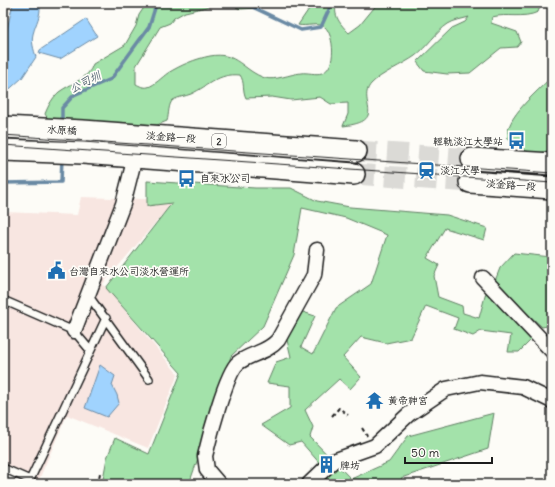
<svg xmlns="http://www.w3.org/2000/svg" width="555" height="487" font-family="Delius,'LXGW WenKai TC',sans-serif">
<rect width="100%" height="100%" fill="#fdfcf7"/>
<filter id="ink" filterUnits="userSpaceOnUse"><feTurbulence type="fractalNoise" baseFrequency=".025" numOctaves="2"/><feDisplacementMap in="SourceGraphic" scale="8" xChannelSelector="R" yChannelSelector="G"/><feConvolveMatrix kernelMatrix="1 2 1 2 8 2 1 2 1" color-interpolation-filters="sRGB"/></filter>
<g filter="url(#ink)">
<!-- built -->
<path fill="#f8e6e1" d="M81,197L175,200L103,284L178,374L148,448L67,415L37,484H33L3,472V212L77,215Z"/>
<!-- green -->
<path fill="#a3e2aa" stroke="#607f63" d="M147,3H250L257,8L241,9L225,3L219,4L185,12L174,18L170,23L160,27L136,66V84C140,86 143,88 148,87C155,85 162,77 168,73C181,65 195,59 210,56C237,51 243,71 265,78C275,81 290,74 301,73C307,72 316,75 322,73C337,68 334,35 325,27C319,22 306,27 298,25L313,3H337C332,15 341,25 349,33L360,25L378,3H535L533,5L540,7L538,12C523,19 507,13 492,17L491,23L517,32L521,42L517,47L501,48L470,73L447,74L424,71L417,62L452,28L465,22L469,17C463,19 454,20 448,24C436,32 427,47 415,56C404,64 380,74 371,84C356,101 389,121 343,126L348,114V103L331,104L320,97L291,100L272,97L246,98C242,90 245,82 240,75C218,73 210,85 191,94C186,96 178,97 173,100C168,104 169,115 167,121L157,125L48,119L45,114C48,106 53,97 59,92C71,83 89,79 93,64L125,45L136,26L139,15Z
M552,76V148C536,159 520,150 508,139C503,118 539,91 552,76Z
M147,181L255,188H291L317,201L350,207L447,215L487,228L484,240L445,228L427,258L439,265L434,276L438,297L462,306L463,313L479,318L487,289L495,281L500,268L514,253L551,257L552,247V325L542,327L529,315L522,327L531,340L519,352H508L511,335L481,331L473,336L454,329L458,318L426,306L411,338L386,343L361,337L343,357L361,377L350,389L339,379L305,410L313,427L310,437L351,479L389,462L408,436L494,413L488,449L401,478L405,484H321L330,475L301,442L289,445L261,425L290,408V386L267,383L276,362L291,357L286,336L300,311L315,316L301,347L313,354L336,308L371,284L387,235L346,218L302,208L294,255L263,326L231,356L209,427L189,484H102L107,458L115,438L149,454L181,373L106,288L172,203L147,206Z"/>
<!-- water -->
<path fill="#a0d3fe" stroke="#6b8aa4" d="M13,3H40C41,17 36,22 33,34C31,42 34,50 36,57L22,78L3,95V47Z
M86,19L97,36L60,59L39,53L40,50Z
M100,365L115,376L112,385L117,395L119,403L107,417L85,408Z"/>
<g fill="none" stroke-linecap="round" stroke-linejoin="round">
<!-- stream -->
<path stroke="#6b8aa4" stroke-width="3.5" d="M244,3L301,30L321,27L332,3
M62,123V108L74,95L111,79L149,27L156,5L160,3
M3,183L61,182L62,159"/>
<!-- primary-tunnel -->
<path stroke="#dbdad6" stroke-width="21" stroke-dasharray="21 10" stroke-linecap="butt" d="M356,151L472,159
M354,174L470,182"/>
<defs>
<path id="lane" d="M88,295L149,379
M3,300L74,331L90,350
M3,468L30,480L106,318"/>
<path id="street" d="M483,278L552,351
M74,331L123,204L135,157
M219,484L207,470L205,456C209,439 226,373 238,363C251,353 267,353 278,340L314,275L317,250
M309,484L333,461L375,446L409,414L446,389L480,382L523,387L552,401"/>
<path id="primary" d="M3,127L83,131L356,151
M3,150L83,153L354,174
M472,159L552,164
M470,182L552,188"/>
</defs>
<!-- lane casing -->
<use href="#lane" stroke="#1c1c1c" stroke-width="10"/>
<!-- street casing -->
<use href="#street" stroke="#1c1c1c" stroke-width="17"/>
<!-- primary casing -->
<use href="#primary" stroke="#1c1c1c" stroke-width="24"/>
<!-- path -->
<path stroke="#1c1c1c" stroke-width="2" stroke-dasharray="4 3" stroke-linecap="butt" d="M332,416L339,408L348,415
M362,428L367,436
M98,484L100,473"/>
<!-- lane -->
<use href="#lane" stroke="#fdfcf7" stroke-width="7"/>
<!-- street -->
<use href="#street" stroke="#fdfcf7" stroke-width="14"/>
<!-- primary -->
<use href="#primary" stroke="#fdfcf7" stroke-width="21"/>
<!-- tram -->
<path stroke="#1c1c1c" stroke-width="1" d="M3,135L552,173
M3,145L552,183"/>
</g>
</g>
<!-- icons -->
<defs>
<symbol id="bus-bare" viewBox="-9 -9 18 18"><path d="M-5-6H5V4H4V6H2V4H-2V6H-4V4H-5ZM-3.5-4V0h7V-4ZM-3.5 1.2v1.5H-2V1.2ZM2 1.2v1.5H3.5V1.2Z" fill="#1f6fb2" stroke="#fdfcf7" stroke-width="2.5" paint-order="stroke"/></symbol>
<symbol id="station-bare" viewBox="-9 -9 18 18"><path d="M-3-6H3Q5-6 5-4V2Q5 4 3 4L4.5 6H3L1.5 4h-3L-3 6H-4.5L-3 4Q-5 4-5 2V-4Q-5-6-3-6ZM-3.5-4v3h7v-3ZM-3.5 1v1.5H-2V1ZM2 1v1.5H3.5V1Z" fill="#1f6fb2" stroke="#fdfcf7" stroke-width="2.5" paint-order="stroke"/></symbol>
<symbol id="civic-bare" viewBox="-9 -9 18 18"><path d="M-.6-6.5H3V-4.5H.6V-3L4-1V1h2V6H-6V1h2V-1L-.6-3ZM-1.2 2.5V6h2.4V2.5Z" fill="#1f6fb2" stroke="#fdfcf7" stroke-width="2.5" paint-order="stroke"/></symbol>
<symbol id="temple-bare" viewBox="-9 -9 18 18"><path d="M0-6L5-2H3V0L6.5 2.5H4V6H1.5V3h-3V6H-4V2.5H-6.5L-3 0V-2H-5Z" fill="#1f6fb2" stroke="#fdfcf7" stroke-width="2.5" paint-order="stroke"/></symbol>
<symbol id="building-bare" viewBox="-9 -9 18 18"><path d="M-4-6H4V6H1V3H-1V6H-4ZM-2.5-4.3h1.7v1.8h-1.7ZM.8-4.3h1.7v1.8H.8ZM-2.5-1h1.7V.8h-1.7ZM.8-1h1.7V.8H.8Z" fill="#1f6fb2" stroke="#fdfcf7" stroke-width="2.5" paint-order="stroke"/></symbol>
</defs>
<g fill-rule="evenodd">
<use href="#bus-bare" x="504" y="128" width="25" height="25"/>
<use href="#station-bare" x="414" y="158" width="25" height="25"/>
<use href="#bus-bare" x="174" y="166" width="25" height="25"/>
<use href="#civic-bare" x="44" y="258" width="25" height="25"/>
<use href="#temple-bare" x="362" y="388" width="25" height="25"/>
<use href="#building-bare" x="314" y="452" width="25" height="25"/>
</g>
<g text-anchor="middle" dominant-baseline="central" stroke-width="3.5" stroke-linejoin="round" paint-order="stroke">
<!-- shield labels -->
<rect fill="#fdfcf7" stroke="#605f5e" stroke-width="1" x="212" y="134" width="14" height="14" rx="3"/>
<g font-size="9" font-weight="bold" fill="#1c1c1c">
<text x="219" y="141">2</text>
</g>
<!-- street labels -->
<g font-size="10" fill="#1c1c1c" stroke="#fdfcf7">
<text transform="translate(62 130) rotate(3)">水原橋</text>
<text transform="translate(171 137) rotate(4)">淡金路一段</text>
<text transform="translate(511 185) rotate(4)">淡金路一段</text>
</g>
<!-- poi labels -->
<g font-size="10" fill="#1c1c1c" stroke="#fdfcf7" text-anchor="start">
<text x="503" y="141" text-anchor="end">輕軌淡江大學站</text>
<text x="440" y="170">淡江大學</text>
<text x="200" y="178">自來水公司</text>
<text x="69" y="271">台灣自來水公司淡水營運所</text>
<text x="388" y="400">黃帝神宮</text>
<text x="340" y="465">牌坊</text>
</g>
<!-- water labels -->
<g font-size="11" font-style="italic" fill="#4a5c6b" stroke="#fdfcf7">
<text transform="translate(85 82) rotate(-28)">公司圳</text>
</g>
</g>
<!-- margin -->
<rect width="555" height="487" fill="none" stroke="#fdfcf7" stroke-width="16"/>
<rect x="8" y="8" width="539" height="471" fill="none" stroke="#1c1c1c" stroke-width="1.5" filter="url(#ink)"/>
<!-- scale -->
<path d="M405 457v6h87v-6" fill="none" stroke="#1c1c1c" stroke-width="2"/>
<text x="411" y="457" font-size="12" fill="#1c1c1c" stroke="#fdfcf7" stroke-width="3" paint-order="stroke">50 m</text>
</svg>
